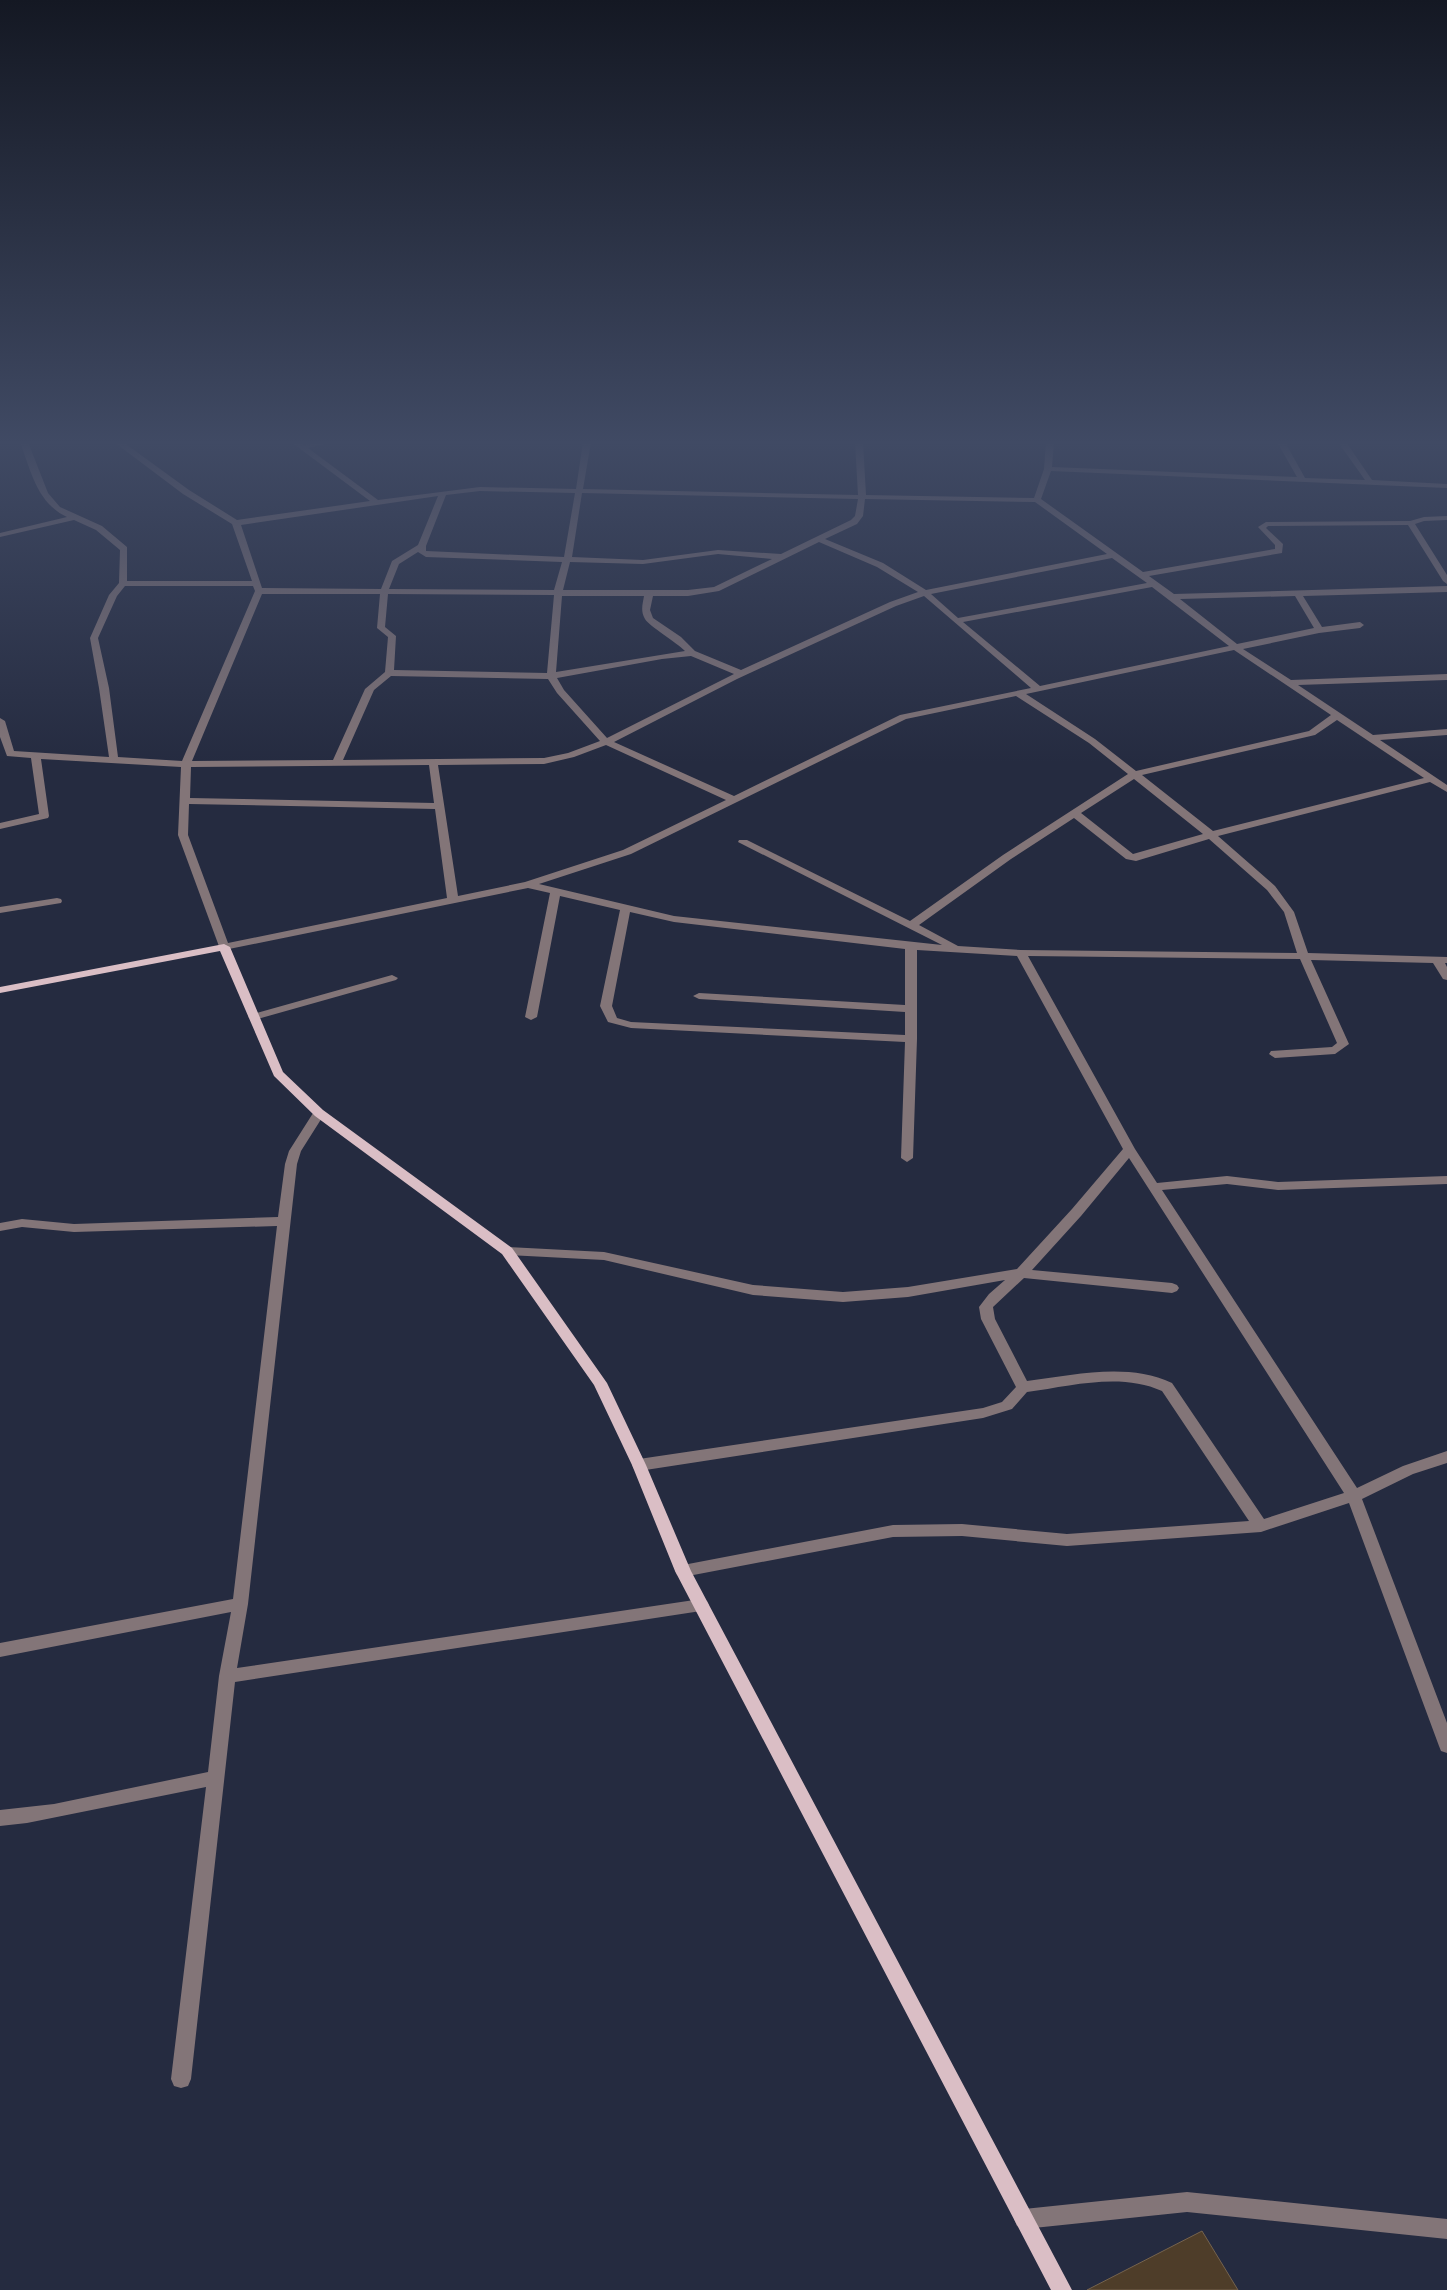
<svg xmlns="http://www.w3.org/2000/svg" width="1447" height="2290" font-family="'Asap Condensed',sans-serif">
<rect width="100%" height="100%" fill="#252b40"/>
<!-- building -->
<path fill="#4e3d29" stroke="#75634e" d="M1202,2231L1238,2290H1087Z"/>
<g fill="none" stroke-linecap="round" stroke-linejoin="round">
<!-- minor -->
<path fill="#837578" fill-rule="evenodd" d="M20,442H28L48,493L60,507L102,526L127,547V581H252L232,524L183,494L114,442H123L189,490L237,520L370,501L291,442H300L303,445L332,442L308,448L378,500L480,487L576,489L583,442H591L583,489L858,495L855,442H863L866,495L1034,498L1044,469L1046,442H1054L1052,467L1297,477L1277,442H1285L1305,478L1365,480L1338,442H1346L1372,480L1447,484V488L1051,471L1041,499L1143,572L1275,549V545L1258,527L1266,522L1410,521L1424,517L1447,516V520L1424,521L1415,524L1447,575V584L1443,581L1408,525L1268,526L1266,528L1283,544L1282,553L1149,576L1174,594L1447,586V592L1303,596L1322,627L1360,622L1364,625L1360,628L1319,633L1243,649L1291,680L1447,674V680L1298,685L1373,735L1447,729V735L1380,740L1447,785V792L1430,782L1218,836L1275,886L1294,912L1308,953L1447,957V963H1445L1447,967V980L1443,979L1433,963L1311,960L1349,1044L1335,1054L1275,1058L1269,1054L1271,1051L1332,1047L1337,1043L1300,959L1028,956L1135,1149L1157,1183L1227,1176L1278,1182L1447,1176V1184L1278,1190L1227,1184L1162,1190L1357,1488L1403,1466L1447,1451V1463L1413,1474L1362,1499L1447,1723V1753L1441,1751L1439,1746L1349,1503L1261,1532L1067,1546L962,1536L893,1537L683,1577L677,1575L675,1571L677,1567L683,1565L893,1525L962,1524L1067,1534L1249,1521L1162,1391C1121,1372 1070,1386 1027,1392L1012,1409L983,1418L639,1471L634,1469L632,1465L634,1461L639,1459L983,1408L1002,1402L1016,1387L981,1319L979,1307L989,1294L1005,1280L908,1297L843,1302L753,1295L604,1260L507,1255L500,1251L507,1247L604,1252L753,1285L843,1292L908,1287L1017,1269L1072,1209L1123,1149L1017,956L917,950V1039L913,1158L907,1162L901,1158L905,1042L631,1028L608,1022L600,1006L620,910L560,896L537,1017L531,1020L525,1017L550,893L528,888L224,950L220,949L178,835L181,767L41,759L49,816L48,818L0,829V823L39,814L31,758L7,756L0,737V718L5,721L14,751L109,757L99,688L90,638L109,595L119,583L120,550L96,530L74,520L0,537V533L67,517C37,503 31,471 20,442ZM480,491L575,493L564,557L426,551V546L446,495ZM582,493L858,499L855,516L851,520L781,554L718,550L643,560L572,557ZM438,496L418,545L392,561L381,589L262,588L241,525ZM865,499L1035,502L1107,554L926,590L883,563L825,539L857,524L863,516ZM819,542L877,567L918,592L890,602L741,670L695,651L681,637L653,618L650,610L653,596H688L719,591ZM418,552L426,557L562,562L554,590L389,589L399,564ZM718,554L772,559L714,587L688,590H563L570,562L643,564ZM1112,558L1147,583L958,618L931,594ZM125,586H253L255,591L182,761L118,757L109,688L98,638L117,596ZM1152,587L1229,646L1040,686L963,622ZM262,594H380L377,628L388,637L385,672L365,689L333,760L192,761ZM388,594L554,595L547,673L394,670L396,636L385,627ZM562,596H644C643,603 640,611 645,619C649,626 676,642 685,651L556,672ZM924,596L1031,688L900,715L734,796L614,742L737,679L896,606ZM1295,596L1314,628L1237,644L1180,599ZM1234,650L1331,715L1309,731L1136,771L1095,739L1026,694ZM691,656L734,674L607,738L564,690L557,678L662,659ZM391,676L548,679L557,693L600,741L568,753L544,758L343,760L374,690ZM1016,696L1089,743L1128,774L1003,855L910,921L747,840H739L738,842L942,945L674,916L539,884L631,854L906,719ZM1337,720L1424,778L1213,831L1142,775L1315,735ZM606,745L726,800L623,850L525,882L458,896L438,765L544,764L574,757ZM429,765L434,803L190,798L191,767ZM1134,779L1203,834L1133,854L1081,813ZM189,804L435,809L447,898L228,943L188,835ZM1074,818L1126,859L1136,861L1209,839L1267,890L1284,912L1297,953L1021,950L958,946L919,925L1011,859ZM630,912L674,922L905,949V1005L699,993L693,996L699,999L905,1012V1035L631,1022L617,1018L612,1006ZM1129,1158L1344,1493L1264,1519L1172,1383C1127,1362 1075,1375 1027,1381L995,1319L993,1307L1024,1278L1172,1293L1177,1291L1179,1288L1177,1285L1172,1283L1032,1270L1081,1216Z
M57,898L61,899L62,901L61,903L0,913V907Z
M392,975L398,978L396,980L254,1020L248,1017L250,1015Z
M319,1109L325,1113L301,1151L297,1164L248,1604L237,1668L701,1599L707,1601L709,1605L707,1609L701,1611L235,1682L191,2079L188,2086L181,2088L174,2086L171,2079L206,1787L27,1823L0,1826V1810L54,1804L208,1772L219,1676L231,1612L0,1657V1643L233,1599L277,1226L74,1232L22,1227L0,1231V1223L22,1219L74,1224L278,1217L285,1164L289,1151L315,1110Z
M1187,2192L1447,2219V2239L1187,2212L1024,2229L1017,2226L1014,2219L1017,2212L1024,2209Z"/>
<!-- major -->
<path fill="#dabec5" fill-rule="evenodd" d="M224,944L230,947L283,1072L323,1110L512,1248L607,1383L646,1465L691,1571L1072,2290H1051L675,1571L632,1465L594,1385L502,1254L315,1116L274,1076L220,951L0,993V987Z"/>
</g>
<!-- sky -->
<linearGradient id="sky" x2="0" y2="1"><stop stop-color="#141823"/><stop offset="0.58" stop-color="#404a64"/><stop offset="1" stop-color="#404a64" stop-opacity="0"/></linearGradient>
<rect width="1447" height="763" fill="url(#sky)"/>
</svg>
